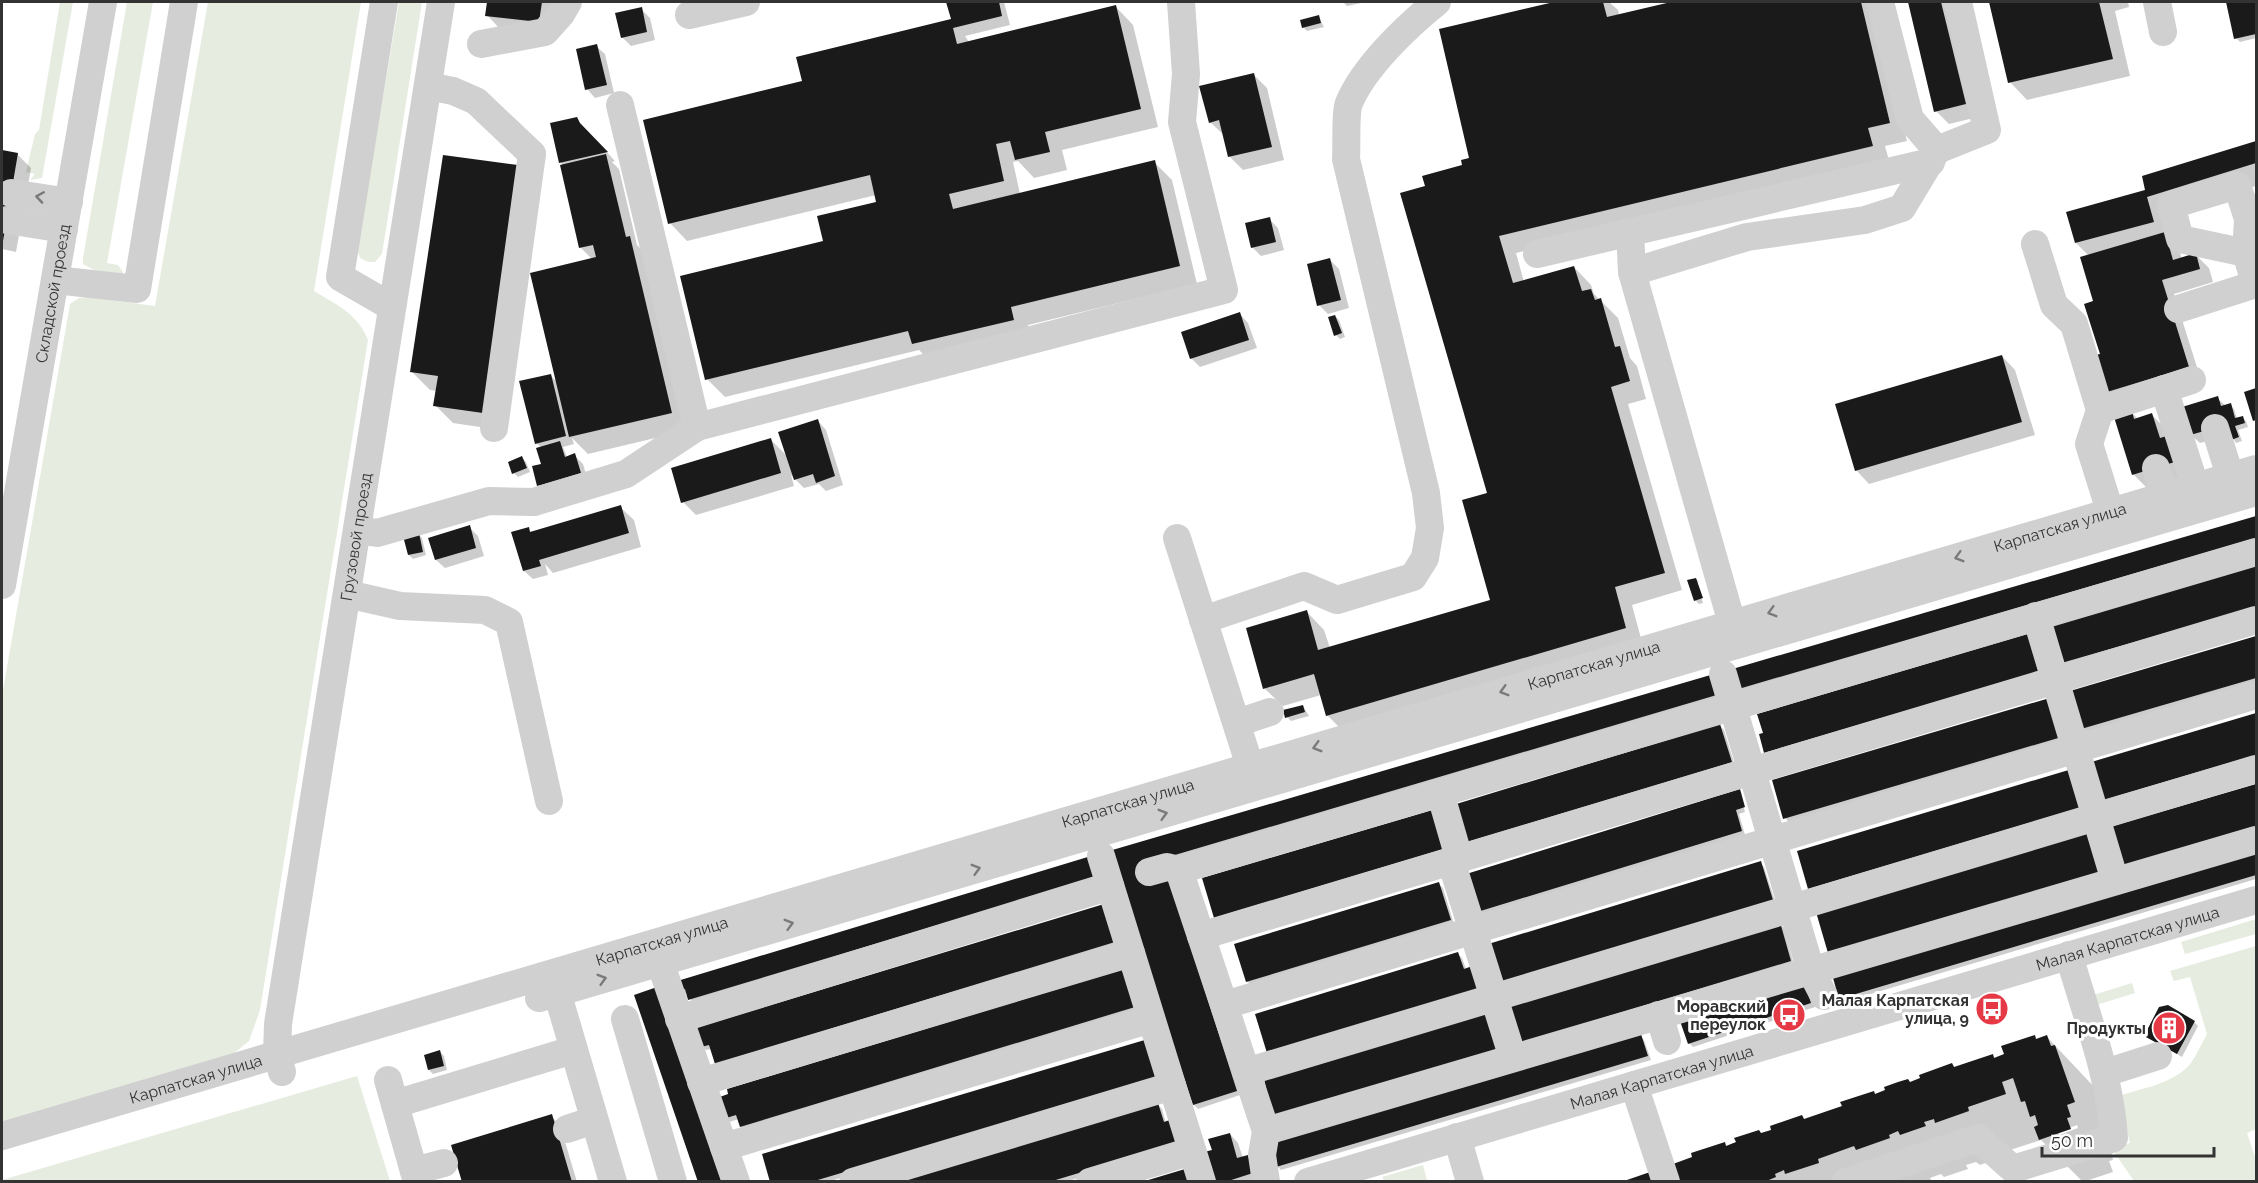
<svg xmlns="http://www.w3.org/2000/svg" width="2258" height="1183" font-family="Raleway,sans-serif">
<rect width="100%" height="100%" fill="#fff"/>
<!-- green -->
<path fill="#e6ecdf" d="M60,2H73L42,178L30,180L35,174L26,172L35,134L39,130Z
M127,2H153L107,263L118,265L123,272V275L94,270L83,264V258Z
M208,2H361L314,291C337,305 358,314 368,340L260,1010L249,1041L233,1054L2,1126V696L70,304L79,298L87,297L155,306Z
M399,2H422L382,254L375,262C363,262 357,259 358,246Z
M2256,919V934L2185,954L2181,942Z
M2256,946V1129L2247,1133L2256,1160V1181H2134L2110,1146L2125,1148V1145L2130,1143L2118,1096C2140,1089 2176,1083 2191,1063C2197,1054 2202,1043 2207,1034L2190,977L2174,981L2170,971Z
M2132,983L2135,993L2093,1006L2090,996Z
M357,1076L390,1181H2V1180Z
M1423,1165L1427,1180L1422,1182L1384,1181L1382,1177Z"/>
<!-- shadow -->
<path fill="#0003" fill-rule="evenodd" d="M489,2H556L552,35L500,29L487,15Z
M948,2H1004L1010,25L965,36L969,42L1116,7L1133,25L1158,127L1062,150L1067,170L1034,178L1018,161L1013,162L1020,194L1154,162L1172,180L1197,284L1028,325L1031,337L931,362L919,350L725,397L707,379L825,242L878,203L876,195L687,241L670,223L804,83L954,25Z
M1343,2H1366L1347,6Z
M1560,2H1609L1618,10L1619,15L1678,2H1874L1907,141L1885,146L1890,164L1516,253L1524,282L1574,267L1591,285L1594,294L1618,318L1630,358L1637,366L1646,399L1628,404L1682,590L1632,605L1643,646L1345,733L1327,715L1321,695L1283,706L1265,689L1247,629L1307,612L1324,630L1330,648L1492,601L1489,494L1426,187L1464,166L1471,159L1440,30Z
M1910,2H1948L1978,117L1949,124L1936,111Z
M1991,2H2128L2129,7L2115,11L2130,76L2027,100L2010,82Z
M2227,2H2256V38L2240,42L2236,38Z
M641,9L650,18L655,40L631,46L622,37Z
M1319,17L1324,27L1307,31L1303,27Z
M596,46L605,54L614,93L595,98L587,89Z
M1254,75L1267,88L1284,160L1243,170L1230,157L1225,136L1210,122Z
M576,119L615,161L612,162L619,169L637,245L647,255L689,430L588,454L572,438L574,444L563,447L567,457L574,455L583,464L588,481L548,494L539,485L542,465V448L536,443L550,375L558,383L593,260L580,247L564,166L560,162Z
M2256,143V186L2167,214L2182,259L2196,255L2209,268L2213,282L2174,294L2201,380L2122,405L2109,392L2102,355L2089,256L2076,243L2148,195L2144,177Z
M2,152L17,154L31,168L16,252L2,249Z
M444,157L500,430L453,423L435,405L437,391L430,390L412,372Z
M1269,219L1278,228L1284,250L1261,256L1252,247Z
M1330,260L1339,269L1349,308L1328,314L1319,305Z
M1240,314L1248,323L1257,348L1200,367L1191,358Z
M1335,316L1339,320L1345,337L1340,339L1336,335Z
M2002,356L2015,370L2035,435L1869,484L1856,470Z
M2217,398L2226,406L2230,405L2234,409L2237,419L2242,417L2246,421L2248,427L2238,430L2242,441L2236,443L2231,435L2200,443L2191,435Z
M2132,413L2138,419L2152,415L2165,428L2191,474L2147,488L2133,474Z
M818,421L826,430L843,485L826,491L819,484L804,488L791,475L794,486L696,515L683,502L771,440L788,457Z
M522,458L526,462L530,472L518,477L514,473Z
M620,507L634,520L641,547L553,573L545,564L548,575L533,579L524,571L528,529L532,533Z
M2256,518V543L1740,693L1731,671Z
M469,527L478,536L484,556L445,568L436,560Z
M418,534L422,538L426,555L413,559L409,555Z
M2256,568V612L2063,667L2050,627Z
M1696,579L1699,582H1696L1703,603L1699,604L1695,600Z
M2256,638V683L2086,732L2082,729L2072,692Z
M1713,676L1723,698L1173,884L1240,1095L1198,1109L1194,1105L1111,852Z
M2053,699L2068,740L1789,822L1785,818Z
M1303,706L1309,716L1291,721L1287,717Z
M2256,715V760L2105,804L2090,764Z
M1720,726L1724,730L1735,766L1470,846Z
M2256,785V831L2111,828Z
M1740,791L1742,794H1740L1745,812L1739,814L1745,835L1480,917L1476,913Z
M2256,854V879L1844,1002L1840,998Z
M1760,863L1764,867L1776,904L1502,986Z
M1101,881L693,1003L687,993L682,994L676,983Z
M1439,884L1443,888L1454,924L1251,985L1247,981Z
M1103,906L1118,946L721,1067L712,1049L706,1050L702,1046Z
M1780,924L1784,928L1794,965L1518,1043Z
M1458,954L1462,958L1466,969L1257,1015Z
M1122,971L1138,1011L745,1130L741,1126L739,1119L729,1122L725,1118Z
M1808,986L1815,1007L1693,1047L1689,1043Z
M2194,1022L2198,1026L2182,1057L2146,1036Z
M1640,1036L1644,1040L1651,1060L1281,1170L1277,1166Z
M2034,1037L2038,1040L2047,1037L2097,1090L2113,1160L2109,1161L2113,1172L2083,1182L2041,1140L2010,1150L2011,1154L1980,1165L1976,1162L1966,1165L1968,1169L1944,1177L1941,1174L1930,1178L1932,1181L1681,1182L1724,1143L1727,1147L1762,1134L1802,1116L1805,1120L1911,1083L1952,1065L1955,1068L1992,1055L1996,1059ZM2077,1125L2078,1128L2059,1135V1132Z
M440,1052L444,1056L447,1070L433,1074L429,1070Z
M1162,1082L827,1182H772Z
M1158,1105L1162,1109L1166,1123L1185,1146L1065,1182H901Z
M551,1116L560,1125L577,1182H463Z
M1230,1134L1238,1143L1243,1158L1261,1182H1214L1213,1151Z"/>
<!-- building -->
<path fill="#1a1a1a" d="M487,2H542L539,22L485,16Z
M946,2H999L1002,16L953,28L957,44L1116,5L1141,109L1045,132L1050,152L1015,160L1010,141L996,144L1004,181L949,194L953,209L1155,160L1180,266L1011,307L1014,320L912,344L908,331L705,380L680,276L823,241L817,216L876,202L870,175L668,224L643,120L802,81L796,57L951,19Z
M1554,2H1603L1607,17L1671,2H1861L1890,123L1868,128L1873,146L1499,236L1513,283L1574,266L1582,291L1591,289L1595,300L1601,298L1615,347L1620,346L1630,381L1611,387L1665,573L1615,587L1626,628L1326,716L1314,674L1263,689L1246,628L1307,610L1318,650L1490,600L1462,500L1487,493L1400,193L1425,186L1422,176L1462,165L1461,160L1469,158L1439,29Z
M1908,2H1941L1966,104L1934,112Z
M1989,2H2099L2113,59L2008,83Z
M2226,2H2256V34L2234,39Z
M642,7L647,32L621,38L615,13Z
M1319,15L1321,23L1302,28L1300,20Z
M597,44L607,85L585,90L576,49Z
M1254,73L1272,147L1228,157L1219,120L1209,123L1199,86Z
M577,117L580,123L608,152L559,163L550,123Z
M2256,141V163L2147,197L2154,222L2075,243L2066,212L2145,190L2142,176Z
M2,150L18,153L3,241H2Z
M606,154L626,237L630,236L672,413L569,437L530,273L596,257L593,245L579,248L560,165Z
M443,155L518,165L483,413L433,406L438,376L410,372Z
M1270,217L1276,242L1251,248L1245,223Z
M2165,232L2173,260L2196,253L2200,269L2162,280L2189,367L2107,392L2095,355L2100,354L2084,304L2093,301L2080,257Z
M1330,258L1341,300L1317,306L1307,264Z
M1240,312L1249,340L1190,359L1181,332Z
M1335,315L1342,333L1334,336L1328,317Z
M2002,355L2022,422L1855,471L1835,404Z
M551,374L566,436L535,444L519,381Z
M2256,388V420L2253,421L2244,392Z
M2218,396L2221,406L2231,403L2235,418L2243,416L2245,423L2235,426L2239,437L2231,440L2226,425L2190,435L2182,407Z
M2132,411L2134,419L2152,413L2160,438L2170,435L2178,461L2132,475L2114,417Z
M818,419L835,476L816,483L813,474L794,480L778,432Z
M771,438L781,473L681,503L671,468Z
M560,441L565,457L575,453L581,473L537,486L532,466L541,464L536,448Z
M522,456L527,468L512,474L508,462Z
M621,505L629,533L539,560L541,566L523,571L511,532L529,527L530,532Z
M2256,516V538L1735,690L1729,670Z
M470,525L476,548L435,560L428,538Z
M419,533L423,552L408,555L403,536Z
M2256,566V607L2058,664L2048,626Z
M1696,578L1703,598L1694,601L1687,580Z
M2034,632L2044,670L1764,753L1759,734L1763,733L1757,714Z
M2256,636V678L2081,729L2070,691Z
M1714,674L1720,694L1141,865L1169,879L1237,1091L1193,1105L1109,851Z
M2053,697L2065,736L1783,819L1772,780Z
M1303,705L1305,712L1285,718L1283,710Z
M2256,713V755L2099,801L2088,763Z
M1720,724L1732,762L1464,843L1453,805Z
M2072,769L2083,807L1808,889L1797,851Z
M2256,784V826L2121,867L2109,827Z
M1740,789L1745,807L1736,810L1742,831L1474,913L1463,875Z
M1436,809L1447,848L1214,918L1202,878Z
M2089,832L2101,873L1828,953L1816,912Z
M2256,852V875L1839,999L1833,978Z
M1091,856L1098,877L688,1000L685,989L677,991L674,982Z
M1761,861L1773,900L1497,983L1485,945Z
M1439,882L1451,920L1246,982L1234,944Z
M1104,904L1115,942L715,1064L709,1045L701,1047L695,1028Z
M1780,922L1791,961L1517,1044L1506,1005Z
M1458,952L1464,969L1475,965L1482,988L1267,1053L1255,1014Z
M1123,969L1135,1007L740,1127L736,1115L723,1119L717,1098L728,1094L727,1089Z
M1804,981L1811,1003L1688,1044L1680,1021Z
M657,987L724,1182H698L634,995Z
M2168,1005L2195,1021L2177,1054L2144,1036L2159,1007Z
M1487,1009L1499,1049L1273,1118L1264,1079Z
M1641,1034L1648,1056L1276,1167L1269,1144Z
M2035,1035L2036,1039L2047,1035L2051,1046L2055,1045L2075,1102L2067,1105L2071,1117L2067,1118L2071,1129L2039,1140L2034,1127L2038,1125L2035,1115L2030,1117L2025,1101L2021,1102L2013,1078L2002,1082L2006,1094L1968,1107L1969,1111L1935,1123L1934,1119L1924,1122L1926,1126L1900,1135L1898,1131L1889,1135L1890,1138L1856,1150L1854,1146L1818,1159L1819,1163L1785,1174L1784,1170L1775,1174L1776,1177L1764,1182H1679L1673,1164L1692,1157L1691,1153L1725,1142L1726,1146L1736,1142L1734,1138L1759,1130L1761,1133L1771,1130L1770,1126L1802,1115L1804,1119L1842,1106L1840,1102L1874,1091L1875,1094L1885,1090L1884,1087L1898,1082L1908,1079L1910,1082L1920,1078L1919,1075L1952,1063L1954,1067L1993,1054L1994,1058L2004,1054L2001,1046Z
M1148,1039L1159,1078L811,1182H770L762,1154Z
M440,1050L444,1066L428,1070L424,1055Z
M1158,1103L1164,1122L1175,1118L1182,1142L1049,1182H897Z
M552,1114L572,1182H462L451,1145Z
M1230,1133L1237,1158L1248,1155L1253,1173L1225,1182H1213L1204,1152L1212,1150L1208,1139Z
M1185,1169L1189,1182H1145V1181Z
M1653,1171L1656,1182H1624V1181Z"/>
<g fill="none" stroke-linecap="round" stroke-linejoin="round">
<!-- minor -->
<g stroke="#d0d0d0" stroke-width="28">
<path d="M384,2L340,277L392,307"/>
<path d="M1880,2L1910,119L1937,150"/>
<path d="M2157,2L2163,32"/>
<path d="M689,15L746,2"/>
<path d="M481,44L545,32L561,14L568,2"/>
<path d="M428,86L453,91L476,101L532,154L494,428"/>
<path d="M620,105L697,427"/>
<path d="M11,193L69,202"/>
<path d="M7,220L64,229"/>
<path d="M1630,232L1632,272L1737,641"/>
<path d="M2035,244L2054,305L2074,324L2100,410L2089,444L2116,530"/>
<path d="M2246,253L2180,239L2171,205L2237,185L2248,219L2246,253L2256,285"/>
<path d="M1537,254L1931,162"/>
<path d="M1632,272L1747,237L1865,220L1902,208L1937,150L1987,130L1958,2"/>
<path d="M55,280L137,289L184,2"/>
<path d="M2178,309L2256,284"/>
<path d="M2164,389L2201,504"/>
<path d="M2100,410L2192,380"/>
<path d="M2215,428L2236,495"/>
<path d="M2156,468L2170,515"/>
<path d="M357,530L377,533L489,501L534,502L626,474L697,427L1224,290L1182,122L1186,74L1181,2"/>
<path d="M1177,538L1256,785"/>
<path id="s1" d="M2,585L103,2"/>
<path d="M347,594L400,606L485,610L509,622L549,801"/>
<path d="M2036,616L2115,881"/>
<path d="M1203,620L1304,586L1337,600L1413,577L1425,558L1430,528L1426,493L1346,159C1347,146 1345,113 1349,103C1364,67 1407,26 1437,2"/>
<path d="M1723,674L1811,971L1824,996"/>
<path d="M1237,723L1270,712"/>
<path d="M1440,792L1459,858"/>
<path d="M1101,856L1202,1182"/>
<path d="M1451,861L1513,1058"/>
<path d="M1179,870L1266,1131L1262,1155L1266,1182"/>
<path d="M1149,872L1167,867L1179,870L2256,552"/>
<path d="M1201,936L2256,620"/>
<path d="M660,962L736,1182"/>
<path d="M557,992L613,1182"/>
<path d="M539,998L2256,492"/>
<path d="M1225,1005L2256,695"/>
<path d="M1659,1015L1667,1041"/>
<path d="M625,1019L673,1182"/>
<path d="M679,1019L1110,886"/>
<path id="s2" d="M282,1072L277,1054L278,1024L441,2"/>
<path d="M1246,1072L2256,769"/>
<path d="M2105,1073L2158,1056"/>
<path d="M388,1080L417,1182"/>
<path d="M701,1082L1131,953"/>
<path d="M1634,1085L1666,1182"/>
<path d="M395,1104L573,1050"/>
<path d="M567,1129L594,1120"/>
<path d="M1266,1131L2256,840"/>
<path id="s3" d="M2,1136L2256,469"/>
<path d="M1457,1137L1470,1182"/>
<path d="M724,1147L1151,1019"/>
<path d="M414,1171L444,1163"/>
<path d="M853,1182L1172,1086"/>
<path d="M1090,1182L1192,1151"/>
<path id="s4" d="M1308,1182L2256,900"/>
<path d="M1846,1182L1978,1138L2013,1169L2114,1138C2110,1074 2086,1016 2069,955"/>
</g>
</g>
<!-- one-way arrows -->
<defs><path id="oneway-chevron" d="M-2-3.5L2.5 0L-2 3.5" fill="none" stroke-width="1.6" stroke-linecap="round" stroke-linejoin="round" transform="scale(1.5)"/></defs>
<g stroke="#7a7a7a">
<use href="#oneway-chevron" transform="translate(40 197) rotate(-171)"/>
<use href="#oneway-chevron" transform="translate(1959 557) rotate(164)"/>
<use href="#oneway-chevron" transform="translate(1772 612) rotate(164)"/>
<use href="#oneway-chevron" transform="translate(1504 691) rotate(164)"/>
<use href="#oneway-chevron" transform="translate(1317 747) rotate(164)"/>
<use href="#oneway-chevron" transform="translate(1163 814) rotate(-16)"/>
<use href="#oneway-chevron" transform="translate(976 869) rotate(-16)"/>
<use href="#oneway-chevron" transform="translate(789 924) rotate(-16)"/>
<use href="#oneway-chevron" transform="translate(602 979) rotate(-16)"/>
</g>
<!-- icons -->
<defs>
<symbol id="bus-disc" viewBox="-11 -11 22 22"><circle r="9.5" fill="#e63946" stroke="#fff"/><path d="M-5-6H5V4H4V6H2V4H-2V6H-4V4H-5ZM-3.5-4V0h7V-4ZM-3.5 1.2v1.5H-2V1.2ZM2 1.2v1.5H3.5V1.2Z" fill="#fff"/></symbol>
<symbol id="building-disc" viewBox="-11 -11 22 22"><circle r="9.5" fill="#e63946" stroke="#fff"/><path d="M-4-6H4V6H1V3H-1V6H-4ZM-2.5-4.3h1.7v1.8h-1.7ZM.8-4.3h1.7v1.8H.8ZM-2.5-1h1.7V.8h-1.7ZM.8-1h1.7V.8H.8Z" fill="#fff"/></symbol>
</defs>
<g fill-rule="evenodd">
<use href="#bus-disc" x="1973" y="990" width="38" height="38"/>
<use href="#bus-disc" x="1770" y="996" width="38" height="38"/>
<use href="#building-disc" x="2150" y="1009" width="38" height="38"/>
</g>
<g text-anchor="middle" dominant-baseline="central" stroke-width="6" stroke-linejoin="round" paint-order="stroke">
<!-- street labels -->
<g font-size="16" fill="#333" stroke="#fff">
<text stroke="none"><textPath href="#s1" startOffset="296">Складской проезд</textPath></text>
<text stroke="none"><textPath href="#s3" startOffset="2146">Карпатская улица</textPath></text>
<text stroke="none"><textPath href="#s2" startOffset="542">Грузовой проезд</textPath></text>
<text stroke="none"><textPath href="#s3" startOffset="1660">Карпатская улица</textPath></text>
<text stroke="none"><textPath href="#s3" startOffset="1174">Карпатская улица</textPath></text>
<text stroke="none"><textPath href="#s4" startOffset="855">Малая Карпатская улица</textPath></text>
<text stroke="none"><textPath href="#s3" startOffset="688">Карпатская улица</textPath></text>
<text stroke="none"><textPath href="#s4" startOffset="369">Малая Карпатская улица</textPath></text>
<text stroke="none"><textPath href="#s3" startOffset="202">Карпатская улица</textPath></text>
</g>
<!-- poi labels -->
<g font-size="16" font-weight="bold" fill="#333" stroke="#fff" text-anchor="end">
<text x="1969" y="1000">Малая Карпатская<tspan x="1969" dy="18">улица, 9</tspan></text>
<text x="1766" y="1006">Моравский<tspan x="1766" dy="18">переулок</tspan></text>
<text x="2146" y="1028">Продукты</text>
</g>
</g>
<!-- border -->
<rect width="2258" height="1183" fill="none" stroke="#333333" stroke-width="6"/>
<!-- scale -->
<path d="M2042 1147v9h172v-9" fill="none" stroke="#333333" stroke-width="3"/>
<text x="2051" y="1147" font-size="18" fill="#333333" stroke="#ffffff" stroke-width="4.5" paint-order="stroke">50 m</text>
</svg>
